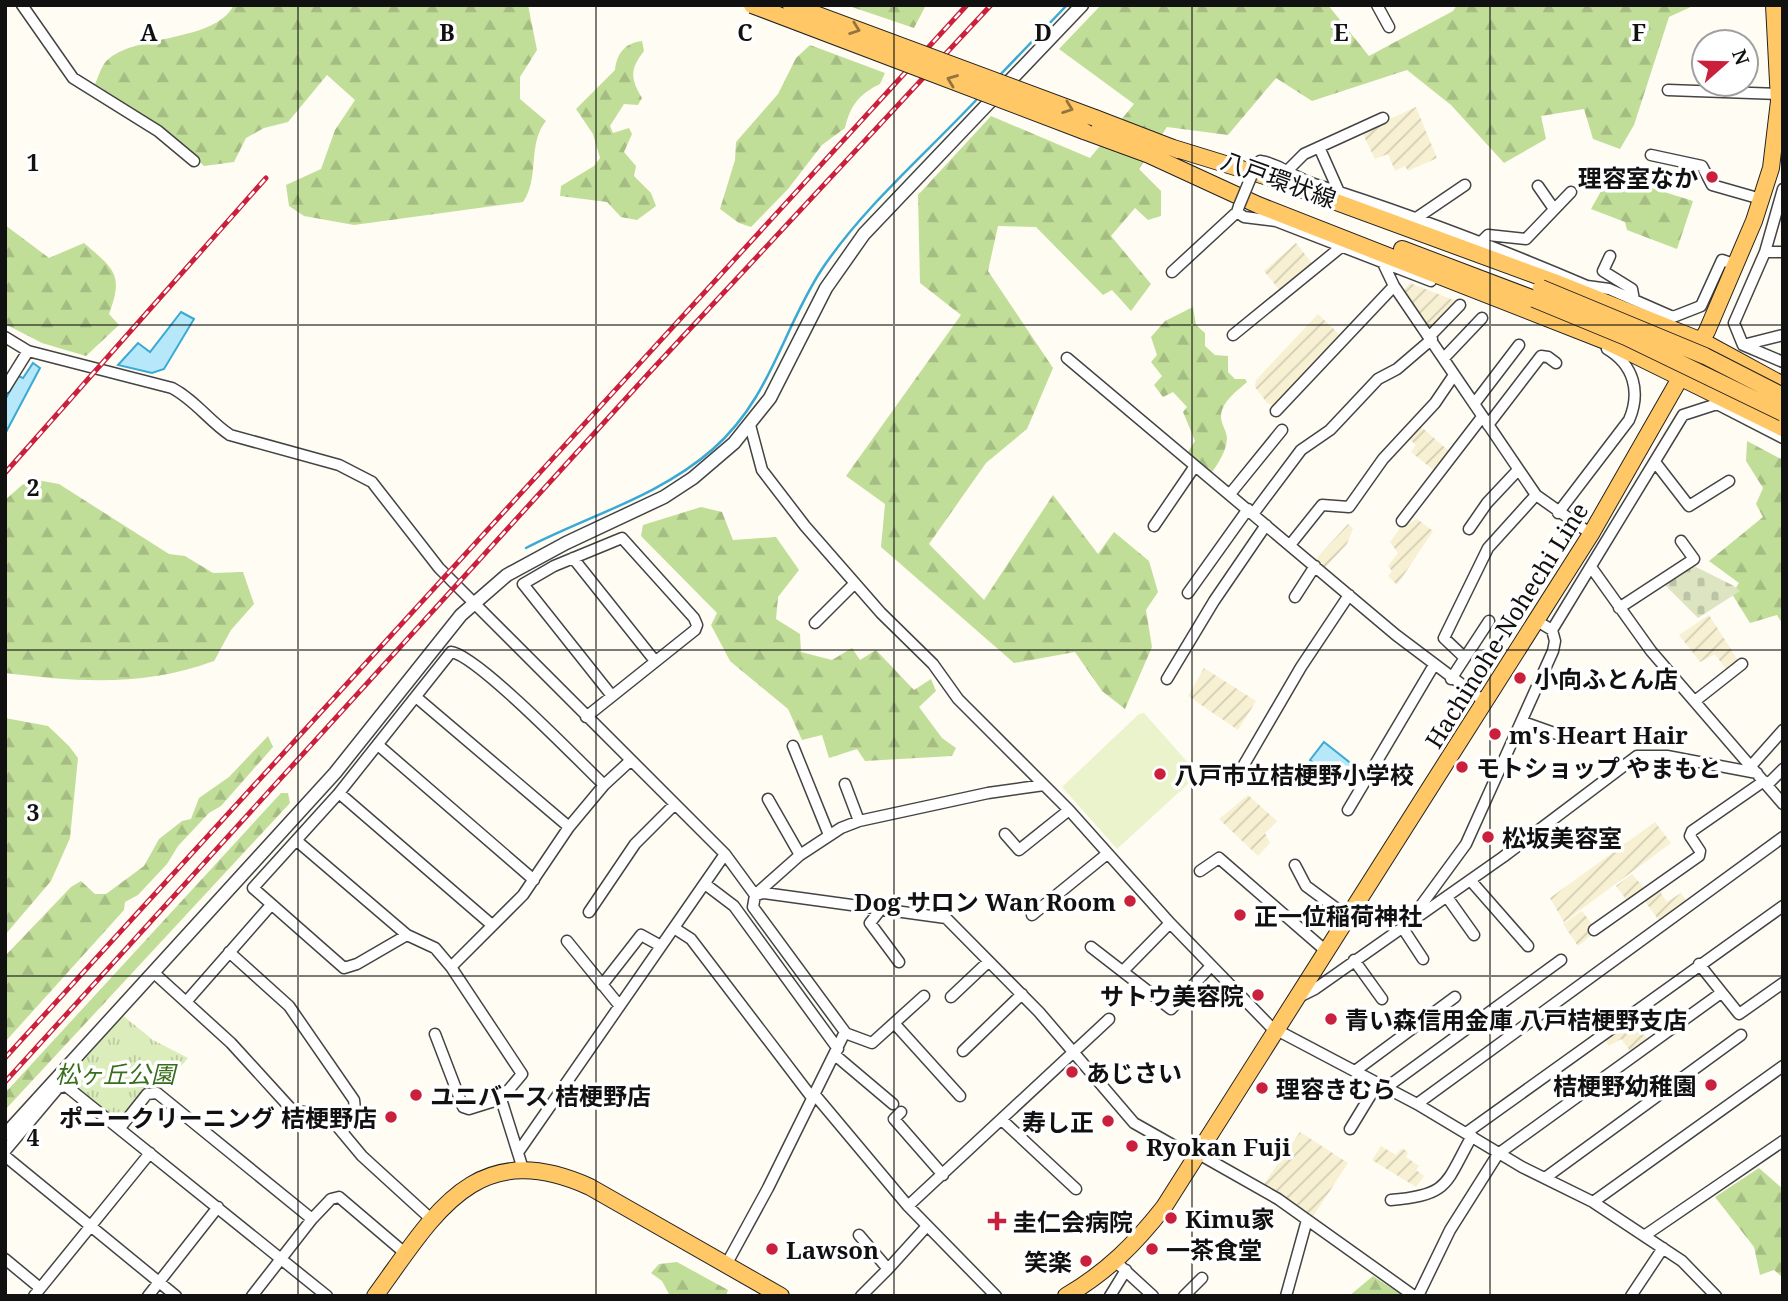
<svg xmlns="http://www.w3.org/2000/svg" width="1788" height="1301" font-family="'Noto Serif','Noto Sans JP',serif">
<defs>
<pattern id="farmland-furrows" width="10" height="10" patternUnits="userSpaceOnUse" patternTransform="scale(1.75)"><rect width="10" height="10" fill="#f7f0d2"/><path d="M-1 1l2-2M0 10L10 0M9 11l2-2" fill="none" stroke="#d3cdb3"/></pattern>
<pattern id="forest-firs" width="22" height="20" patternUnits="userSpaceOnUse" patternTransform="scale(1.75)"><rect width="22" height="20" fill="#c1de99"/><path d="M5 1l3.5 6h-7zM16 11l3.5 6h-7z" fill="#a5bd83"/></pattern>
<pattern id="cemetery-stones" width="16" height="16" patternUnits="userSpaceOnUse" patternTransform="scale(1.75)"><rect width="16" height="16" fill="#dde4c2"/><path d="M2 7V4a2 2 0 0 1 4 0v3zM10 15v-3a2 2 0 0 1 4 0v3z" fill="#bdc3a6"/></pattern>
<pattern id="park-tufts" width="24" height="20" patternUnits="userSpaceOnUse" patternTransform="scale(1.75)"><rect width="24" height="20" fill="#dbedbb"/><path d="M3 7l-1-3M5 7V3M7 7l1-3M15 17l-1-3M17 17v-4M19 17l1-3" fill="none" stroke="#bbcaa0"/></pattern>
</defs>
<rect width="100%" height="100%" fill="#fffcf4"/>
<!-- farmland -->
<path fill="url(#farmland-furrows)" d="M1416,107L1437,158L1408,171L1405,166L1395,171L1388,154L1375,159L1362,132Z
M1296,243L1315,267L1281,292L1264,271Z
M1410,283L1456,301L1430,331L1402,292Z
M1318,314L1342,337L1275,406L1267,403L1255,387L1256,380Z
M1419,425L1450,452L1436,472L1411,452L1416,445L1407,437Z
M1417,519L1433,531L1397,585L1388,576L1392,571L1388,566L1398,553L1390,542L1403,524L1406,525Z
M1348,524L1353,528L1347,544L1324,569L1315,560Z
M1709,615L1739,662L1727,671L1715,654L1700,662L1679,635Z
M1204,668L1256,701L1238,730L1188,696Z
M1248,795L1277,821L1265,833L1270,843L1258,856L1219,819Z
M1655,822L1671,843L1564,922L1550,898Z
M1632,874L1645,889L1628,902L1616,886Z
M1658,889L1667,902L1681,893L1687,902L1660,922L1644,900Z
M1582,911L1594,927V933L1578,946L1563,924Z
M1632,1018L1648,1040L1631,1052L1621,1039L1609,1046L1605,1040Z
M1300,1132L1348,1163L1312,1218L1263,1185Z
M1381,1146L1396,1155L1402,1148L1408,1152L1406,1157L1419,1166L1416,1170L1424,1176L1416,1187L1372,1160Z"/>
<!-- forest -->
<path fill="url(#forest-firs)" d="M234,5H528L537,50L520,77V99L546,121C527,144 540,178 523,202L354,225L304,216L289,206L286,185L321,169L335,130L355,100L327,75L288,122L264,128L246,138L234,162L204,166L158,124L95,84C98,78 100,70 104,64C127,33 213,45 234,5Z
M846,5H926L914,28Z
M1101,5H1328L1369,56L1453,11L1457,5H1695L1669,17L1634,125L1620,149L1593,139L1584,109L1541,116L1546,139L1504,163L1451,105L1407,70L1312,101L1276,78L1228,135L1167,127L1139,169L1161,191V216L1148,220L1135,208L1111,236L1151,284L1131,311L1112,290L1103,295L1036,227L998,226L988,271L1053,368L1027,429L986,463L929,544L984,600L1053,495L1098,554L1114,532L1149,561L1158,592L1146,610L1152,647L1125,709L1102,691L1075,652L1014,663L881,547L885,504L846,476L961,315L920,283L918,195L991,116L1090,158L1134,104L1059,49Z
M642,41L644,51C630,69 630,78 642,98L638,105L624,104L610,126L613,133L629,128L632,134L624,152L636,166L634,176L651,193L656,206L637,220L621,217L607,202L560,196L561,186L594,166L600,158L593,134L576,109L615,70C617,53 625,43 642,41Z
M810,45L885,73L880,84C859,94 850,106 845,128L822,145L788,189L751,227L739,223L720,209L735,160L736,142L778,94L796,58Z
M1610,175L1693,201L1677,249L1627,230L1625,222L1591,209Z
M5,225L49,258L84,243C114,269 124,274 109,314L119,325L86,356L42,343L5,324Z
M1193,307L1196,325L1205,333V346L1215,355L1228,356V372L1235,379H1245L1247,382C1237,391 1221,402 1221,417C1221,424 1227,431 1227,439C1226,451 1219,463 1211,473L1188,452L1195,441L1183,412L1187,407L1173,392L1163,397L1154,385L1162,376L1151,362L1157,355L1151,337L1165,321Z
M1747,441L1783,460V625L1777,615L1750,623L1732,594L1739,583L1709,561L1763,517L1756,504L1763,488L1746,461Z
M37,480L59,484L169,554L185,556L213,573L243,572L254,604L231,630L214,661C143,687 79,682 5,673V500L22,485Z
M701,507L722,512L733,540L776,537L799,570L778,597L776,619L800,634L801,652L832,660L852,648L860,660L876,650L914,690L931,679L936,691L919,707L942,738L956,748L952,756L865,761L857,749L829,758L822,735L802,740L788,709L730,661L711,625L717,613L641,536L643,525Z
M5,718L48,726L69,746L78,758L70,838L51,881L5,935Z
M268,736L273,747L221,806L209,813L178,846L167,864L138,895L125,902L124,910L5,1042V956L71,887L81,881L95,894H106L144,866L159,839L182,821L191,819L199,798L229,777Z
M281,793H288L290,803L5,1110V1093Z
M1759,1168L1783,1189V1278L1774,1270L1760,1275L1754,1247L1715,1197Z
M677,1262L728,1290L726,1296H670L662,1281L651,1273L659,1264Z
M1373,1276L1403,1296H1349Z"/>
<!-- cemetery -->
<path fill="url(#cemetery-stones)" d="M1692,565L1734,586L1740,591L1698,618L1663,583Z"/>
<!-- park -->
<path fill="url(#park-tufts)" d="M121,1014L153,1040L188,1058L160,1091L148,1087L120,1122L64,1080Z"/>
<!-- pitch -->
<path fill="#ebf3cd" d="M1144,713L1190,765V782L1117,849L1062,787L1139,714Z"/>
<!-- water -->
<path fill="#b6e8f9" stroke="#39a9d5" stroke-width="2" d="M181,312L194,319L164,369L152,373L118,365L138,343L150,352Z
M33,363L40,368L5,434V400L18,376L23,378Z
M1324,742L1353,765L1339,783L1310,760Z"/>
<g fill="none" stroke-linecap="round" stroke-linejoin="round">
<!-- stream -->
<path stroke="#39a9d5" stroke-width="2.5" d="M998,77L1067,5
M526,548C588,516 660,496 713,449C771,398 782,330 822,269C865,205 927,153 979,97"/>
<defs>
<path id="minor" d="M22,5L73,78L158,131L194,161
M1377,5L1389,27
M1668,90L1779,94L1781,91
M1319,147L1339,192
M1651,155L1702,166L1712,185L1761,199
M1256,165L1260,161C1280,164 1295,178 1314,184C1407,213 1498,248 1587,286L1609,289L1673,317L1701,306L1722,260L1737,265
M1287,171L1304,154L1383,118
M1538,186L1554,209
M1783,189L1765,252L1734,323L1743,345L1783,362
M1239,206L1237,212L1244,217L1276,221L1431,281
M1415,219L1465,185
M1480,243L1488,235L1526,239L1571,192
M1765,252H1783
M1610,256L1603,271L1632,289L1634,300
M1172,272L1237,212
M1394,286L1536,495L1591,534
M1233,335L1341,247
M1430,336L1460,305
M5,337L28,351L172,388C195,400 209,421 230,435L339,465L372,482L439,568L725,854L755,895L764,893L946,918L1039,1012L1134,1123L1194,1157
M1743,345L1783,335
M1067,358L1396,635L1485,702
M1444,358L1482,318
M5,388L28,351
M1474,404L1519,345
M1276,411L1394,286L1383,263
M750,425L762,470L805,526L881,613L933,664L958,699L1069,810L1170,923L1271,1027L1417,1104L1522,1167L1593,1202L1682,1261L1716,1296
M1488,425L1541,356L1548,357L1556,363
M1655,462L1689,506L1729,481
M1230,494L1282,430
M1558,513L1629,420C1641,392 1634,365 1607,349
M1253,514L1301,450L1330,430L1378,379L1397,369L1432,339
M1402,521L1482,417
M1154,526L1195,466
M1469,529L1487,503L1518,470
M1290,545L1322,505L1349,507L1383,459L1435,403L1454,375
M573,558L655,661
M1591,567L1651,651L1783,804
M1188,593L1248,509
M1295,597L1315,566
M1619,608L1694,559L1681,541
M815,623L855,583
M1552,630L1683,415L1717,404L1783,438
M1464,657L1444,638L1488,548L1536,495
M1167,679L1214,601L1266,525
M1451,679L1489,621
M416,697L569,827
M1695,701L1742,664
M586,717L695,630L697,625L694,618L622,538L554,566L523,584L612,696
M1523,722L1571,739
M378,745L534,880
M793,746L829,835
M1751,766L1783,730
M1242,768L1301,667L1349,595
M845,784L859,821
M1767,785L1783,769
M339,793L492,925
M768,799L800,855
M1348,810L1434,665
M1005,834L1019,850L1069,810
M297,841L407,935L435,948L451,967L522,1074L501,1099L523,1169
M1295,865L1306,886L1348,917
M1200,871L1219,858L1326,951
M1471,881L1528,946
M705,884L734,906L838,1049
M1447,897L1474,935
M881,909L870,923L899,962
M589,912L635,844L675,804
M1032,915L1107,854
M1414,915L1466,844L1553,651L1555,641L1552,630L1537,621
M1402,927L1423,959
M674,928L691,939L813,1099
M1594,930L1699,856L1700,851L1690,836L1692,831L1764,781
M407,935L357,964L344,968L253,888L339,793L451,652C477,655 579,761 604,785
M567,941L619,1005
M1091,947L1171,1009L1211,966
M229,952L289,1006L354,1100L355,1109L336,1124
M1354,960L1382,999
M1699,964L1739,1014L1783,983
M451,967L523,895L569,827L604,785L630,761
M1123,971L1170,923
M153,972L231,1043L293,1111L327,1114L362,1156L431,1219
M602,985L641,935L661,946
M951,997L987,963
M1297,998L1315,989L1503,857L1637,756H1667L1757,773
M186,1002L271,905
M894,1023L960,1096
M845,1033L872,1043L924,996
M435,1034L463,1107L469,1109L501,1099
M963,1051L1022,994
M835,1055L893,1104
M1355,1071L1455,997
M1387,1087L1561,960
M815,1095L908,1206L996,1296
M1417,1104L1783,837
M901,1112L894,1119L943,1175
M1003,1121L1076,1189
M120,1128L147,1094L157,1093L312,1219L331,1199L339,1197L406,1254
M1350,1129L1378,1083
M1466,1133L1783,906
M5,1151L58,1088L66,1086L327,1296
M519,1151L725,854
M1197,1153L1278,1199L1414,1296
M5,1156L176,1296
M1545,1178L1741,1035
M1391,1200C1450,1195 1445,1184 1472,1136
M1593,1202L1783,1066
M908,1206L1109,1019
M859,1235L888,1269L927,1226
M1644,1236L1783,1141
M5,1259L40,1288
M1116,1262L1153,1296
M726,1265L768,1188L845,1032L753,907L755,895L800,855L841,828L859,821L988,793L1044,785
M34,1296L150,1153
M148,1296L218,1207
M252,1296L312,1219
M861,1296L888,1269
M1110,1296L1126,1270
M1184,1296L1202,1278
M1286,1296L1307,1220
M1418,1296L1450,1230L1498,1154L1721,993
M1631,1296L1663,1248"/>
<path id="tertiary" d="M5,1135L335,773L461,615L507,575L566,543L664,497L693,478L734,443L770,398L826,288L864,234L1082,5"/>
<path id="primary" d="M1095,118L1178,150
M1084,131L1155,157
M1170,147L1271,178L1554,282L1702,341L1783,385
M1145,153L1258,205L1608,342L1783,428
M1402,249L1534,299
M375,1296C435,1214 475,1135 590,1187L781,1296
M1066,1296C1107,1272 1135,1244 1164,1207L1591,534L1707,331L1754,221L1771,168L1779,101L1774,5"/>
</defs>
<!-- minor casing -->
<use href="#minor" stroke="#444" stroke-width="13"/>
<!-- tertiary casing -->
<use href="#tertiary" stroke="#444" stroke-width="15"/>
<!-- primary casing -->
<use href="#primary" stroke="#222" stroke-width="18"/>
<!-- minor -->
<use href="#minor" stroke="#fff" stroke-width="10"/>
<!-- tertiary -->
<use href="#tertiary" stroke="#fff" stroke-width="12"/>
<!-- primary -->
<use href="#primary" stroke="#ffc765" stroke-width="16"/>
<defs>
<path id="rail" d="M5,473L266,178
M5,1058L967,5
M5,1082L649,373L991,5"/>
</defs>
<!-- rail casing -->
<use href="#rail" stroke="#ca203c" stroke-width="5"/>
<!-- rail -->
<use href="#rail" stroke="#fff" stroke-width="2.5" stroke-dasharray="8" stroke-linecap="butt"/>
<defs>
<path id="minor-bridge" d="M1239,206L1256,165"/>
<path id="primary-bridge" d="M752,5L1084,131
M791,5L1095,118
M1541,288L1705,356L1783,396
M1534,299L1626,337L1783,413"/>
</defs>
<!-- minor-bridge casing -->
<use href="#minor-bridge" stroke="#444" stroke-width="13" stroke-linecap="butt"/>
<!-- primary-bridge casing -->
<use href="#primary-bridge" stroke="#222" stroke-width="18" stroke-linecap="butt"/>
<!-- minor-bridge -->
<use href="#minor-bridge" stroke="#fff" stroke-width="10"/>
<!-- primary-bridge -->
<use href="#primary-bridge" stroke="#ffc765" stroke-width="16"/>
</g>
<!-- one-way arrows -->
<defs><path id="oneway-chevron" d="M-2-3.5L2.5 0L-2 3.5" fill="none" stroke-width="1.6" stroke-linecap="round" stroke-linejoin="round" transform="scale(1.75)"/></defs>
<g stroke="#94753f">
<use href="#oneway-chevron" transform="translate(855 29) rotate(20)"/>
<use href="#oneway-chevron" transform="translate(952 80) rotate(-159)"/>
<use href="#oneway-chevron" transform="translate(1068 108) rotate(20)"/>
</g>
<!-- grid -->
<path fill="none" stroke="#111" stroke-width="2" stroke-opacity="0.55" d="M298,5V1296M596,5V1296M894,5V1296M1192,5V1296M1490,5V1296M5,325H1783M5,650H1783M5,976H1783"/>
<!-- markers -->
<g fill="#ca203c" stroke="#fff" stroke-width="2.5">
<circle cx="1712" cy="177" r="7"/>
<circle cx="1520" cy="678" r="7"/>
<circle cx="1495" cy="734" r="7"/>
<circle cx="1462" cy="767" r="7"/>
<circle cx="1160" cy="774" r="7"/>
<circle cx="1488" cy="837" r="7"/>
<circle cx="1130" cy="901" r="7"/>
<circle cx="1240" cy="915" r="7"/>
<circle cx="1258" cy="995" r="7"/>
<circle cx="1331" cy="1019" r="7"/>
<circle cx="1072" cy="1072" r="7"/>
<circle cx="1711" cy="1085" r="7"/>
<circle cx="1262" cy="1088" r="7"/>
<circle cx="416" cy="1095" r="7"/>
<circle cx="391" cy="1117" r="7"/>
<circle cx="1108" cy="1121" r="7"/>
<circle cx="1132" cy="1146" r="7"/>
<circle cx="1171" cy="1218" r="7"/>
<path d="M993.5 1210.5h7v7h7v7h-7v7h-7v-7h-7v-7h7z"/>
<circle cx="772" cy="1249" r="7"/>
<circle cx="1152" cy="1249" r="7"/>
<circle cx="1086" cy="1261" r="7"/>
</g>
<g text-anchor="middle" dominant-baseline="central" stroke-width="7" stroke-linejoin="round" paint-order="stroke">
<!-- poi labels -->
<g font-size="24" font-weight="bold" fill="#111" stroke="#fff" text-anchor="start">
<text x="1698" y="177" text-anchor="end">理容室なか</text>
<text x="1534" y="678">小向ふとん店</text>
<text x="1509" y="734">m's Heart Hair</text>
<text x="1476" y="767">モトショップ やまもと</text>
<text x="1174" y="774">八戸市立桔梗野小学校</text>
<text x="1502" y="837">松坂美容室</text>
<text x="1116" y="901" text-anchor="end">Dog サロン Wan Room</text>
<text x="1254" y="915">正一位稲荷神社</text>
<text x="1244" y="995" text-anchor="end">サトウ美容院</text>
<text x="1345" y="1019">青い森信用金庫 八戸桔梗野支店</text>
<text x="1086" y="1072">あじさい</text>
<text x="1697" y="1085" text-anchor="end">桔梗野幼稚園</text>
<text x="1276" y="1088">理容きむら</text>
<text x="430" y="1095">ユニバース 桔梗野店</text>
<text x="377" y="1117" text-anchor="end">ポニークリーニング 桔梗野店</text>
<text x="1094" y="1121" text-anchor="end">寿し正</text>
<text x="1146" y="1146">Ryokan Fuji</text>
<text x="1185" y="1218">Kimu家</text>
<text x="1013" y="1221">圭仁会病院</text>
<text x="786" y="1249">Lawson</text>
<text x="1166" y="1249">一茶食堂</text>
<text x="1072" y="1261" text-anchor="end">笑楽</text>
</g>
<!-- street labels -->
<g font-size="24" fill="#111" stroke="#fff">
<text transform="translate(1279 179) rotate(20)">八戸環状線</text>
<text transform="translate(1506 625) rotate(-58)">Hachinohe-Nohechi Line</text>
</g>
<!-- park labels -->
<g font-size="24" font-style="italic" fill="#376e1c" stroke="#fff">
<text x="115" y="1073">松ヶ丘公園</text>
</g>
</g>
<g font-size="23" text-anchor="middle" font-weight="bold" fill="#111" stroke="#fff" stroke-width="7" stroke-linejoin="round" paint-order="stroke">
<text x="149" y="41">A</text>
<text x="447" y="41">B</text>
<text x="745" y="41">C</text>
<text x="1043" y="41">D</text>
<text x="1341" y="41">E</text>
<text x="1639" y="41">F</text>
<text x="33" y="171">1</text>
<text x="33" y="496">2</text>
<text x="33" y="821">3</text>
<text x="33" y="1146">4</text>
</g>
<!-- border -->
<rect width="1788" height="1301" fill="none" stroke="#111111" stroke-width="14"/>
<!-- north arrow -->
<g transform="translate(1725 63) rotate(70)"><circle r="33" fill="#ffffff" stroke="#a0a0a0" stroke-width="2"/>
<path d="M0-5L12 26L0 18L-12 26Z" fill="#ca203c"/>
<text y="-10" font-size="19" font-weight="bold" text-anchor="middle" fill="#111111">N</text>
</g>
</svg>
